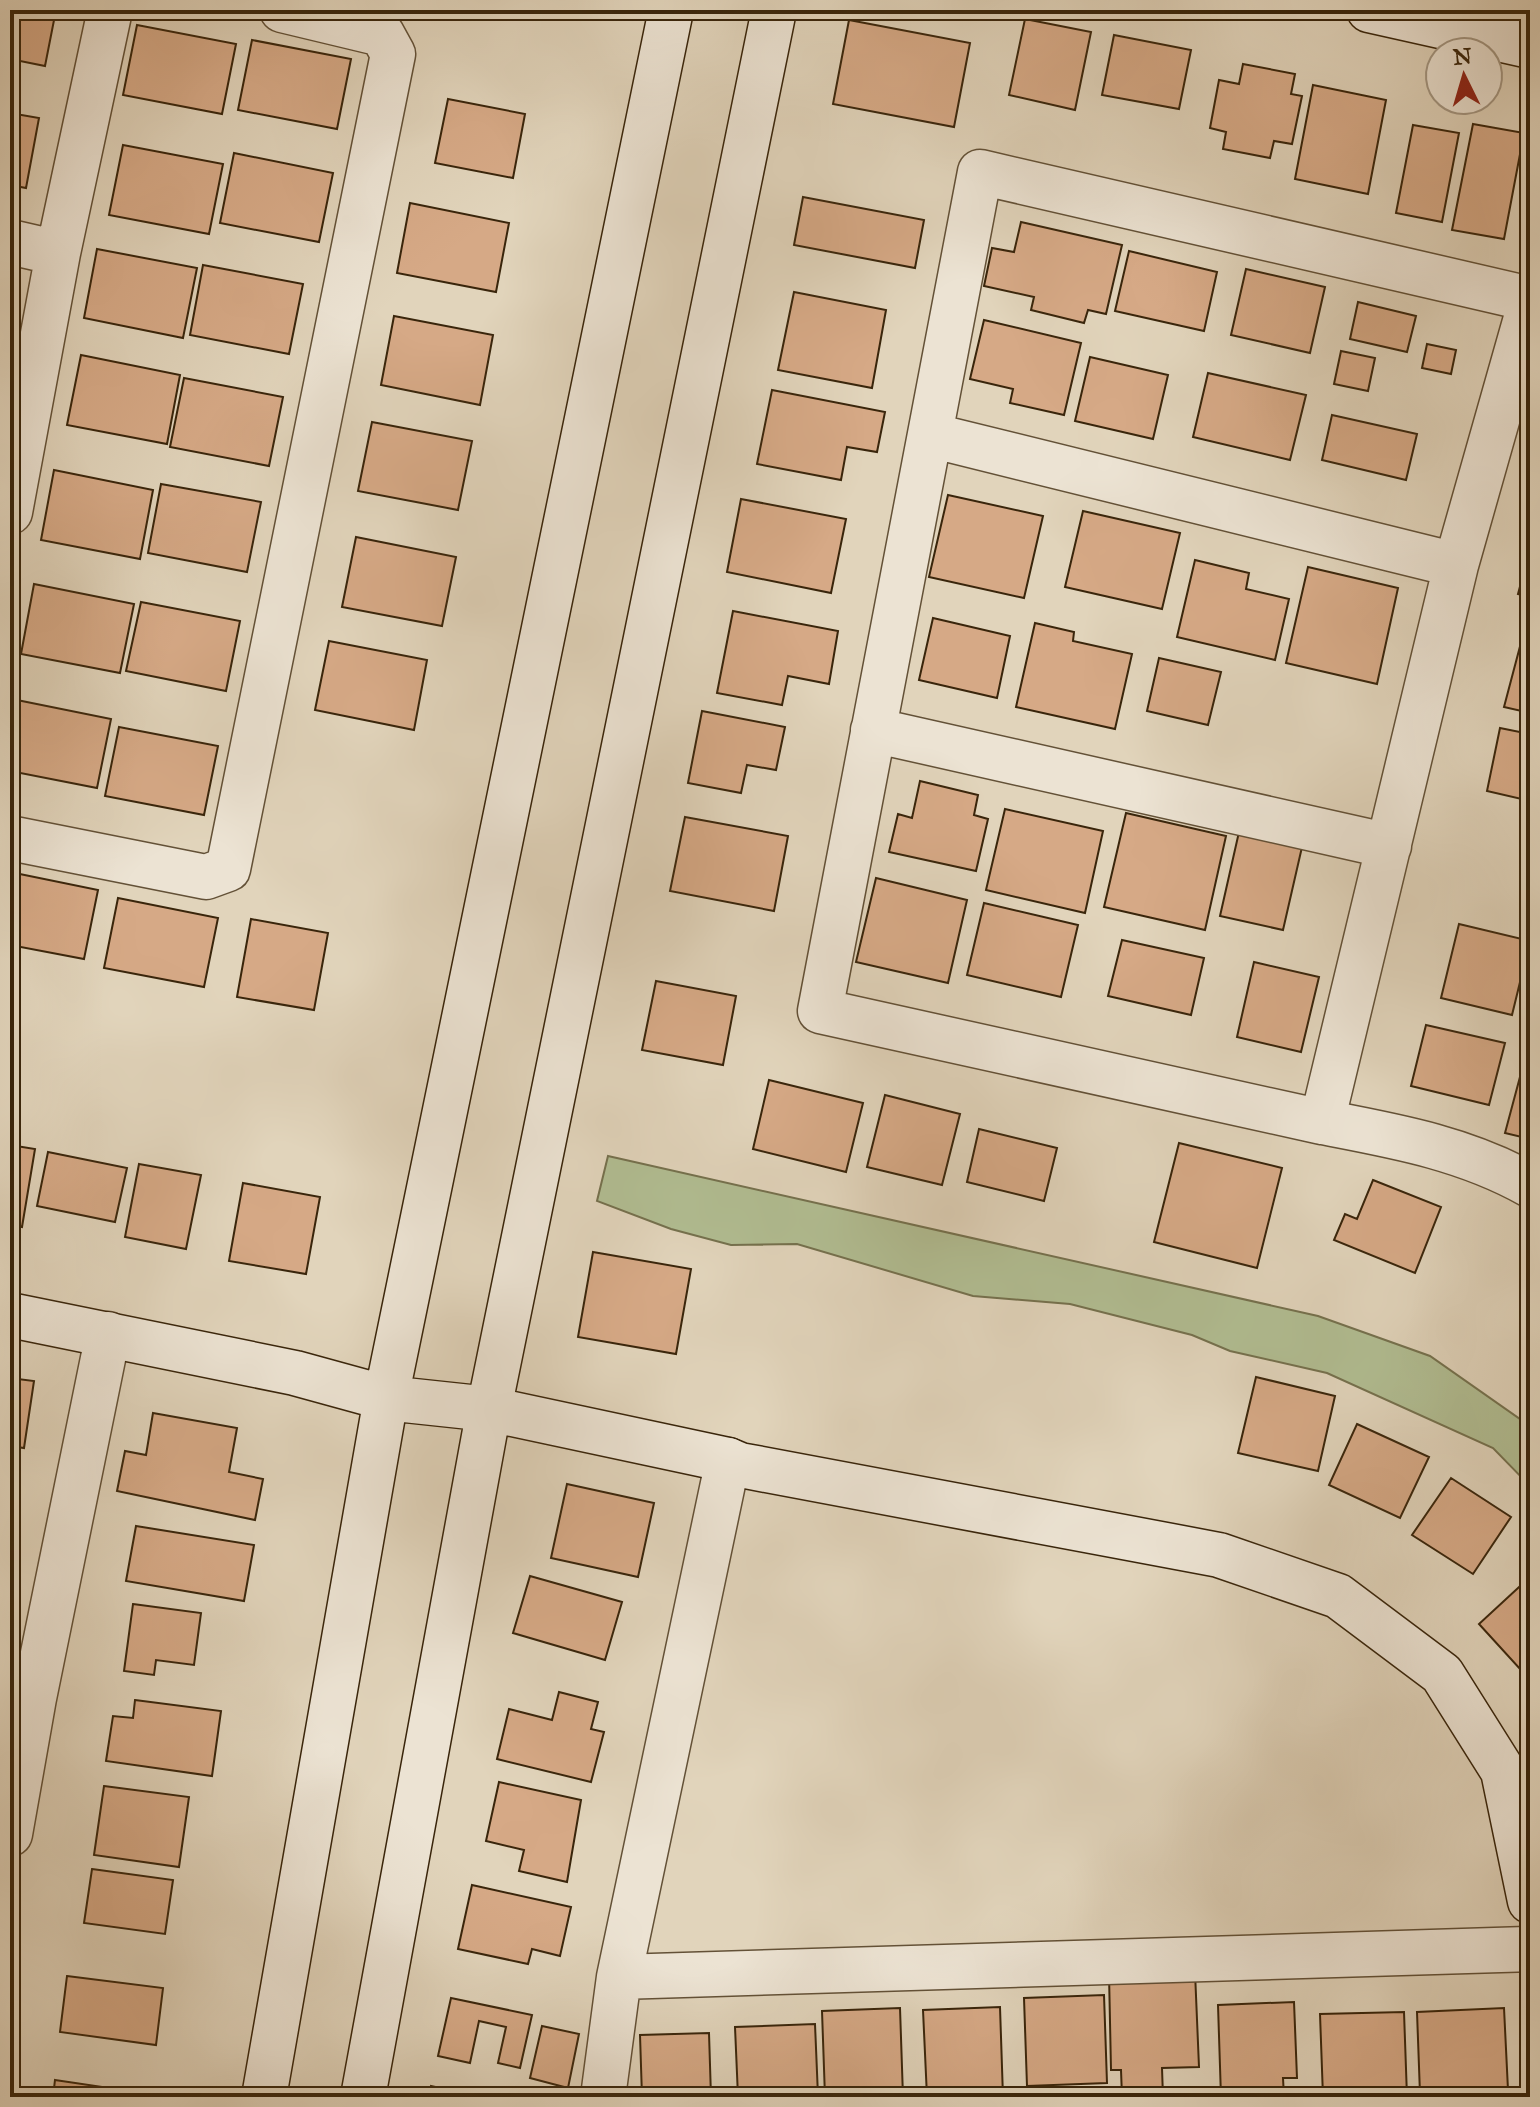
<svg xmlns="http://www.w3.org/2000/svg" width="1540" height="2107" font-family="'IM FELL Great Primer',serif">
<rect width="100%" height="100%" fill="#e1d4bb"/>
<filter id="stains"><feTurbulence type="fractalNoise" baseFrequency=".0025" numOctaves="4"/><feColorMatrix values="0 0 0 0 .2 0 0 0 0 .09 0 0 0 0 .02 0 0 0 .5 -.17"/></filter>
<radialGradient id="worn" r=".72"><stop offset=".6" stop-color="#630" stop-opacity="0"/><stop offset="1" stop-color="#630" stop-opacity=".3"/></radialGradient>
<!-- green -->
<path fill="#b1bd92" stroke="#75714e" stroke-width="2" d="M608,1156L1318,1316L1430,1356L1530,1426V1486L1493,1448L1327,1373L1230,1351L1192,1335L1070,1304L973,1296L797,1244L731,1245L671,1229L597,1201Z"/>
<!-- building -->
<path fill="#d6a986" stroke="#39250b" stroke-width="2" d="M10,10H56L45,66L10,59Z
M1025,19L1091,32L1075,110L1009,95Z
M849,20L970,43L954,127L833,104Z
M137,25L236,44L222,114L123,95Z
M1114,35L1191,50L1179,109L1102,95Z
M252,40L351,59L337,129L238,110Z
M1243,64L1295,74L1291,94L1302,96L1292,144L1274,141L1270,158L1223,149L1226,132L1210,128L1219,80L1239,84Z
M1313,85L1386,100L1368,194L1295,179Z
M448,99L525,114L513,178L435,163Z
M10,113L39,118L26,188L10,185Z
M1473,124L1524,133L1504,239L1452,230Z
M1413,125L1459,133L1442,222L1396,213Z
M123,145L223,164L209,234L109,215Z
M234,153L333,173L319,242L220,223Z
M803,197L924,220L915,268L794,245Z
M410,203L509,223L496,292L397,273Z
M1021,222L1122,245L1106,314L1088,310L1084,323L1031,310L1034,297L984,286L992,248L1014,252Z
M97,249L197,268L183,338L84,318Z
M1129,251L1217,272L1204,331L1115,311Z
M203,265L303,284L289,354L190,335Z
M1246,269L1325,287L1310,353L1231,335Z
M794,292L886,310L872,388L778,370Z
M1358,302L1416,316L1407,352L1350,339Z
M394,316L493,335L480,405L381,385Z
M984,320L1081,343L1064,415L1010,403L1013,389L970,379Z
M1427,344L1456,350L1451,374L1422,368Z
M1341,351L1375,358L1368,391L1334,384Z
M81,355L180,375L167,444L67,425Z
M1090,357L1168,375L1153,439L1075,421Z
M1208,373L1306,395L1290,460L1193,437Z
M184,378L283,397L269,466L170,447Z
M772,390L885,412L877,452L847,447L841,480L757,464Z
M1332,415L1417,434L1406,480L1322,460Z
M372,422L472,441L458,510L358,491Z
M54,470L153,490L140,559L41,540Z
M161,484L261,502L247,572L148,553Z
M948,495L1043,516L1024,598L929,577Z
M741,499L846,519L831,593L727,572Z
M1083,511L1180,533L1162,609L1065,587Z
M356,537L456,557L442,626L342,607Z
M1530,549V597L1518,594Z
M1195,560L1249,573L1246,589L1289,599L1275,660L1177,637Z
M1308,567L1398,588L1377,684L1286,663Z
M34,584L134,604L120,673L21,654Z
M141,602L240,621L226,691L126,671Z
M733,611L838,631L829,684L788,676L782,705L717,693Z
M933,618L1010,636L997,698L919,680Z
M1035,623L1074,632L1073,641L1132,654L1115,729L1016,707Z
M1523,635L1530,637V713L1504,707Z
M329,641L427,660L414,730L315,710Z
M1159,658L1221,672L1208,725L1147,711Z
M12,699L111,719L97,788L10,771Z
M702,711L785,727L776,770L747,765L741,793L688,783Z
M119,727L218,746L204,815L105,796Z
M1500,728L1530,734V801L1487,791Z
M920,781L978,795L974,815L988,819L976,871L889,852L898,814L912,818Z
M1005,809L1103,831L1085,913L986,890Z
M1126,813L1226,836L1205,930L1104,907Z
M685,817L788,836L774,911L670,891Z
M1239,832L1302,847L1283,930L1220,916Z
M10,872L98,890L84,959L10,945Z
M876,878L967,900L948,983L856,962Z
M118,898L218,918L204,987L104,968Z
M984,903L1078,925L1061,997L967,975Z
M251,919L328,933L314,1010L237,997Z
M1459,924L1530,941L1512,1015L1441,998Z
M1122,940L1204,958L1191,1015L1108,996Z
M1254,962L1319,977L1301,1052L1237,1037Z
M656,981L736,996L723,1065L642,1050Z
M1426,1025L1505,1043L1489,1105L1411,1086Z
M1528,1047L1530,1048V1139L1505,1133Z
M769,1080L863,1103L846,1172L753,1149Z
M885,1095L960,1114L942,1185L867,1167Z
M979,1129L1057,1148L1044,1201L967,1182Z
M1179,1143L1282,1168L1257,1268L1154,1242Z
M10,1145L35,1149L22,1227L10,1225Z
M48,1152L127,1168L115,1222L37,1206Z
M139,1164L201,1175L186,1249L125,1237Z
M1373,1180L1441,1207L1415,1273L1334,1240L1345,1214L1357,1219Z
M243,1183L320,1197L306,1274L229,1261Z
M593,1252L691,1269L676,1354L578,1337Z
M1256,1377L1335,1396L1318,1471L1238,1453Z
M10,1378L34,1381L24,1448L10,1446Z
M153,1413L237,1428L229,1472L263,1479L255,1520L117,1491L125,1451L146,1455Z
M1357,1424L1429,1457L1400,1518L1329,1485Z
M1451,1478L1511,1517L1473,1574L1412,1535Z
M567,1484L654,1503L638,1577L551,1558Z
M136,1526L254,1545L244,1601L126,1581Z
M530,1576L622,1602L605,1660L513,1633Z
M1530,1577V1680L1479,1624Z
M133,1604L201,1613L194,1665L156,1660L154,1675L124,1671Z
M559,1692L598,1702L591,1729L604,1732L591,1782L497,1759L509,1709L552,1720Z
M135,1700L221,1711L212,1776L106,1761L113,1716L133,1718Z
M499,1782L581,1800L567,1882L519,1871L524,1850L486,1841Z
M104,1786L189,1797L179,1867L94,1855Z
M92,1869L173,1880L165,1934L84,1923Z
M472,1885L571,1907L560,1956L532,1949L528,1964L458,1949Z
M1195,1972L1199,2067L1162,2068L1163,2097H1122L1121,2070H1111L1109,1974Z
M67,1976L163,1988L156,2045L60,2032Z
M1104,1995L1107,2083L1027,2086L1024,1998Z
M451,1998L532,2015L520,2068L498,2063L506,2027L479,2021L470,2063L438,2056Z
M1294,2002L1297,2078H1283L1284,2097H1221L1218,2005Z
M1000,2007L1003,2097H927L923,2010Z
M900,2008L903,2097H825L822,2011Z
M1504,2008L1508,2090L1420,2094L1417,2012Z
M1404,2012L1407,2097H1323L1320,2014Z
M815,2024L818,2096L738,2097L735,2027Z
M542,2026L579,2034L568,2088L530,2078Z
M709,2033L711,2097H642L640,2035Z
M55,2080L150,2094V2097H53Z
M431,2086L480,2097H428Z"/>
<g fill="none" stroke-linecap="round" stroke-linejoin="round">
<defs>
<path id="street" d="M10,242L58,253
M1530,299L980,172L820,1011L1322,1122L1456,565L1530,304
M930,435L1456,565
M10,512L58,253L110,10
M873,730L1389,846
M10,838L206,877L228,869L393,54L382,34L282,10
M1322,1122C1395,1136 1464,1148 1530,1185
M10,1834L34,1698L108,1334
M619,1977L1530,1949
M603,2097L619,1977L728,1460"/>
<path id="secondary" d="M1369,10L1530,46
M10,1315L295,1373L386,1398L489,1409L728,1460L740,1465L1219,1555L1338,1596L1442,1674L1503,1771L1530,1901
M264,2097L386,1398L671,10
M363,2097L489,1409L774,10"/>
</defs>
<!-- street casing -->
<use href="#street" stroke="#635137" stroke-width="47"/>
<!-- secondary casing -->
<use href="#secondary" stroke="#39250b" stroke-width="47"/>
<!-- street -->
<use href="#street" stroke="#ece3d3" stroke-width="44"/>
<!-- secondary -->
<use href="#secondary" stroke="#ece3d3" stroke-width="44"/>
</g>
<!-- margin -->
<rect width="1540" height="2107" fill="none" stroke="#e1d4bb" stroke-width="40"/>
<rect x="12" y="12" width="1516" height="2083" fill="none" stroke="#39250b" stroke-width="4"/>
<rect x="20" y="20" width="1500" height="2067" fill="none" stroke="#39250b" stroke-width="2"/>
<!-- north arrow -->
<g transform="translate(1464 76) rotate(355)"><circle r="38" fill="#ece3d3" stroke="#a49783" stroke-width="2"/>
<path d="M0-6L14 30L0 20L-14 30Z" fill="#8f2418"/>
<text y="-12" font-size="22" font-weight="bold" text-anchor="middle" fill="#39250b">N</text>
</g>
<rect width="100%" height="100%" filter="url(#stains)"/>
<rect width="100%" height="100%" fill="url(#worn)"/>
</svg>
